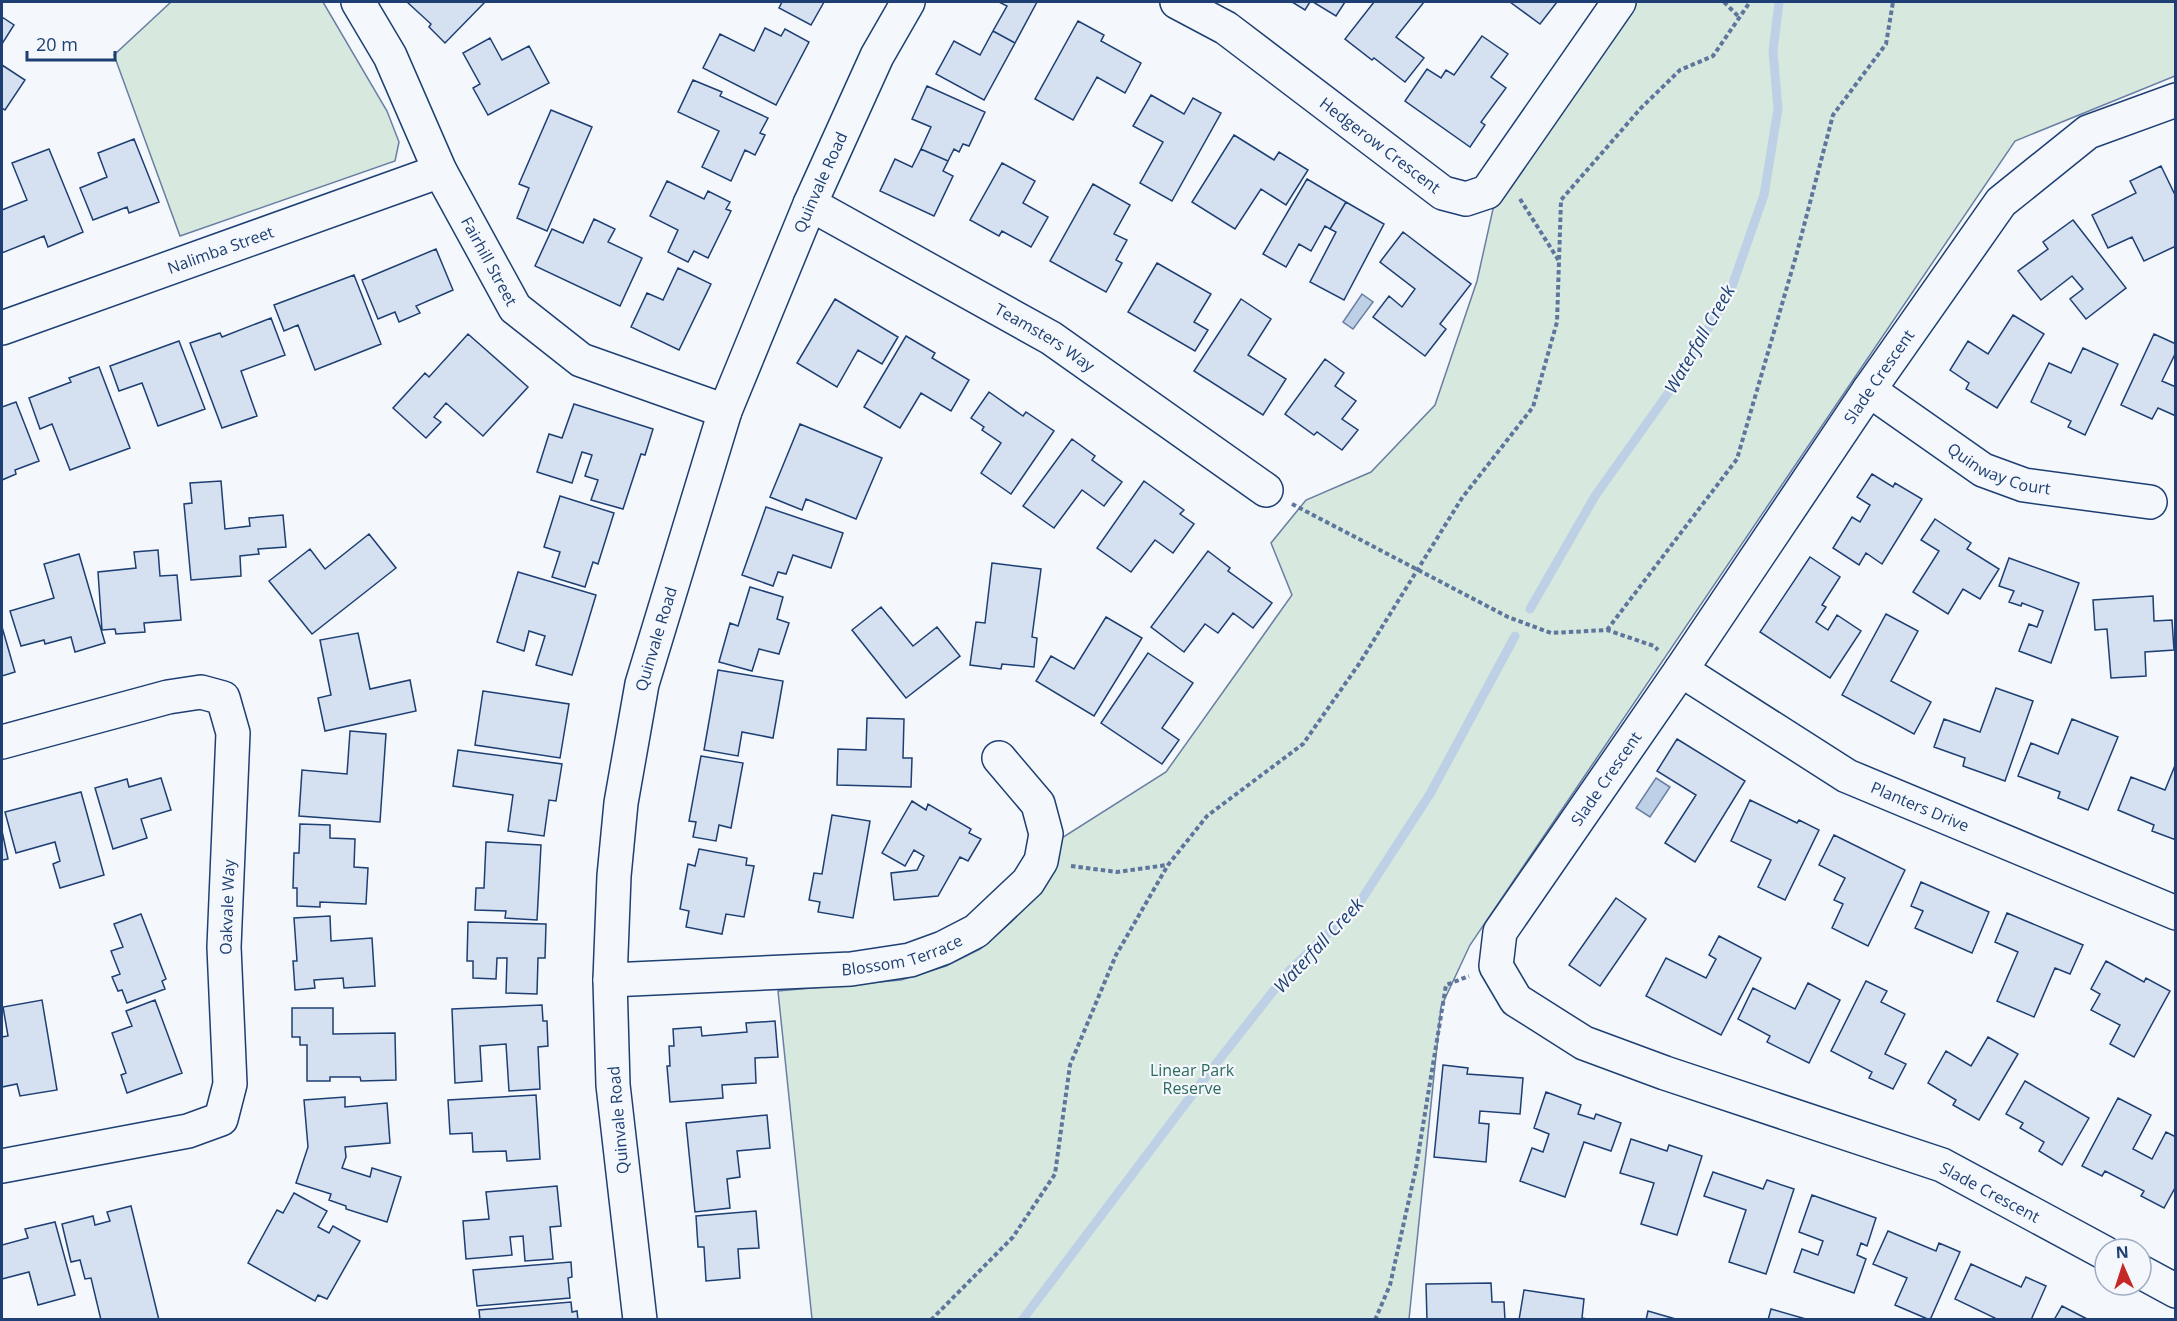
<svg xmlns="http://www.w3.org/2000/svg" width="2177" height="1321" font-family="'Open Sans',sans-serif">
<rect width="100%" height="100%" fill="#f4f7fb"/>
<!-- green -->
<path fill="#d7e8df" stroke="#687fa3" stroke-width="1.5" d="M171,2H323L387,111L399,142L395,161L180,236L114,55Z
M1632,2H2175V76L2015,141L1470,945L1441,1007L1409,1319H812L778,991L901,980L946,966L980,949L1012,921L1044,883L1057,841L1166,772L1292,595L1271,543L1306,500L1371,472L1435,405L1477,281L1493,209Z"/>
<!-- water -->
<path fill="#bed0e5" stroke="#687fa3" stroke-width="1.5" d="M1362,294L1373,302L1353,329L1343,322Z
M1656,778L1670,787L1650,817L1636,808Z"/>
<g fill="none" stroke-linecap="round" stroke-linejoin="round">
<!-- stream -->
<path stroke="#bed0e5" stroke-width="9" d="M1530,609L1595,496L1674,385L1730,292L1764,195L1778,109L1773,51L1779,2
M1023,1319L1204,1079L1289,971L1358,905L1430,794L1515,636"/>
</g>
<!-- building -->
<path fill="#d5e0f0" stroke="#1d3f73" stroke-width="1.5" d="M407,2H485L445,43L429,27L431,24Z
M782,2H824L811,25L779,8Z
M999,2H1037L1015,43L993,31L1007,6Z
M1292,2H1310L1305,10Z
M1313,2H1345L1336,16Z
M1374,2H1424L1396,37L1424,58L1405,82L1374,58L1372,60L1345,39Z
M1510,2H1557L1540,24Z
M2,17L14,25L2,44Z
M1078,21L1104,35L1101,41L1141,63L1125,93L1097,77L1073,120L1035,99Z
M765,28L781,36L785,29L809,42L776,105L703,68L720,34L754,51Z
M993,31L1015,43L984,100L936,74L954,41L980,55Z
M1482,36L1508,54L1491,77L1506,88L1481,122L1485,125L1470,147L1405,101L1427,69L1441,78L1446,70L1454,75Z
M490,38L502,60L529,46L549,83L488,115L473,88L480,84L463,53Z
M2,65L25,80L5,110L2,108Z
M693,80L722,92L720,96L768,118L760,133L765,135L755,155L745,150L731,181L702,167L719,131L678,112Z
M927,86L985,112L969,146L963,144L959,152L954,149L948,161L921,149L931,127L912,119Z
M1151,95L1184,114L1193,98L1221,113L1172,201L1140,183L1163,142L1133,126Z
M551,110L592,127L547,231L517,218L529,188L519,184Z
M1234,135L1274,160L1279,152L1308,170L1286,205L1261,189L1235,229L1192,202Z
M134,139L159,202L129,213L127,207L93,220L80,188L107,177L98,153Z
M49,149L83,232L48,247L44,236L2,253V210L27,200L12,163Z
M921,149L948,161L943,171L953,176L934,216L880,191L895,159L912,167Z
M1002,163L1035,181L1023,203L1048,217L1031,247L1002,231L999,236L970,220Z
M2161,166L2176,197V246L2144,261L2132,237L2108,248L2092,215L2136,193L2130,181Z
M1307,179L1346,202L1330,229L1325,226L1311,251L1299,244L1286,267L1263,254Z
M667,181L704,199L708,191L730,202L726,209L731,211L708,258L694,251L688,262L668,252L678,230L650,216Z
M1093,184L1130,205L1114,234L1127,240L1116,260L1122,263L1106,292L1050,261Z
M1346,202L1384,224L1344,300L1310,282L1336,232L1330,229Z
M594,219L615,229L608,242L642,258L620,306L535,266L552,229L583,243Z
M2073,220L2126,288L2086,319L2070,299L2083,289L2072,276L2041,300L2018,271L2048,249L2043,242Z
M1403,232L1471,284L1440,324L1446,329L1425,356L1373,317L1389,296L1402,307L1415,289L1380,262Z
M436,249L453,290L416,306L420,313L399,322L395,312L378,319L362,280Z
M1157,263L1211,294L1194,322L1208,330L1195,351L1128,312Z
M678,268L711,284L679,350L631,327L647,293L663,300Z
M354,275L381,344L315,370L298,325L284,331L274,305Z
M835,299L898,337L882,364L858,350L837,387L797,363Z
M1241,299L1271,319L1248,355L1286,379L1263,415L1194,371Z
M2013,315L2044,334L1997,408L1966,389L1969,383L1950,370L1968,341L1988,354Z
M271,318L285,355L241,371L257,416L222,428L190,343L220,333L222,337Z
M468,334L528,387L483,436L446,403L434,417L441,422L426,438L393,408L425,373L429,377Z
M2154,334L2176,344V352L2162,381L2176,387V416L2158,408L2152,419L2121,405Z
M906,336L935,353L932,358L969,380L951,411L921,393L900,428L864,407Z
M179,341L205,409L158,426L142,383L119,391L110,366Z
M2083,348L2118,364L2085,435L2068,427L2071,421L2031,402L2049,363L2071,373Z
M1325,359L1344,373L1335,386L1356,401L1342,419L1358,430L1342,450L1317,432L1314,435L1285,414Z
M99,367L130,448L70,470L52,424L40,429L29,398L71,382L69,378Z
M989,392L1023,416L1026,412L1054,431L1011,494L981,473L1001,443L982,430L984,427L971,418Z
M16,402L39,461L15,470L16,474L2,480V407Z
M574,404L653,429L645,455L641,454L623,509L591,500L598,480L585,476L592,455L582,452L572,483L537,472L549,434L562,438Z
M800,424L882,458L856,519L806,499L802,510L770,497Z
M1072,439L1095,456L1092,460L1122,482L1104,506L1082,490L1054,528L1023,506Z
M1872,474L1893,487L1895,483L1922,499L1882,564L1866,553L1859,565L1833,548L1852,517L1860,522L1870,505L1857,497Z
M221,481L225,529L250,526L249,518L283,515L286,547L258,549L259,554L240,556L241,576L191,580L184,504L192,503L190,483Z
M1144,481L1184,510L1180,514L1194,524L1173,553L1155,540L1131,572L1097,548Z
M560,496L614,513L598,564L593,562L585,587L552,577L560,552L544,547Z
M766,507L843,533L831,568L793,555L786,574L778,572L773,586L742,575Z
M1935,519L1971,543L1967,549L1999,569L1980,599L1963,589L1948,614L1913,592L1939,551L1921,540Z
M369,534L396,568L312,634L269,581L310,549L325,569Z
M158,550L160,576L177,575L181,620L144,623L145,632L116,634L115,629L102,630L98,572L136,568L134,552Z
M1208,551L1230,568L1228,571L1272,603L1253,628L1233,613L1218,633L1205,624L1184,652L1151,627Z
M79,554L105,643L75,652L71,637L45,644L44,640L21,646L10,611L54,598L44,564Z
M1810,557L1840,577L1822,605L1826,607L1816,622L1828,630L1837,615L1861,631L1830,678L1760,632Z
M2009,558L2079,583L2051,663L2019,651L2029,624L2037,627L2043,611L2022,603L2021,606L2009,602L2014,591L1999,586Z
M992,563L1041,569L1032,637L1037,638L1034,667L1002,664L1001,669L970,665L976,622L985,623Z
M518,572L596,595L572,675L536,665L545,636L529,631L524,651L497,642Z
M750,587L783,597L777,619L789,623L779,654L759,649L752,671L719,662L730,623L738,626Z
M2153,596L2154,621L2172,620L2174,650L2145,652L2146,676L2111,678L2107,629L2095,630L2093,600Z
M881,607L913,646L937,627L960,656L906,698L852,630Z
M1886,614L1918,631L1891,681L1931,702L1914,734L1842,695Z
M1106,617L1142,638L1094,716L1036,681L1051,656L1074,669Z
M2,627L15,672L2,676Z
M358,633L370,689L410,680L416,711L325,731L318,698L331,695L320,640Z
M1148,653L1193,683L1162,728L1179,740L1162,764L1101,723Z
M718,670L783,681L773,738L742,732L738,756L704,750Z
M1996,688L2033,701L2005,781L1963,766L1965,758L1934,747L1944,719L1980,732Z
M483,691L569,704L560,758L475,745Z
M867,718L904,719L903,758H912L911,787L837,785L838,749L866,750Z
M2072,719L2118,737L2088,810L2058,798L2060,792L2018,776L2031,743L2058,754Z
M350,731L386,734L380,822L299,816L302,770L347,774Z
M1677,739L1745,781L1695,862L1665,843L1696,795L1657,771Z
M458,750L562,764L556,801L549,800L544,836L508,831L513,795L453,786Z
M701,756L743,763L731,828L719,825L716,841L693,837L696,822L689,821Z
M2176,763V840L2152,831L2154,825L2118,810L2131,777L2165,790Z
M161,778L171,810L141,819L147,838L113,849L95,788L127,779L129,787Z
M81,792L104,875L60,888L53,864L60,861L55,842L16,853L5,812Z
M1750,800L1797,823L1799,820L1819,830L1785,900L1758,887L1771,860L1731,841Z
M912,801L926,810L928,804L971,829L969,833L981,839L968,861L960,857L938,896L894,900L891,873L917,870L924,856L914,850L905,866L882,853Z
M832,815L870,821L853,918L818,912L820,902L809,900L814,873L822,874Z
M300,824L330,825V838L355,839L354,867L368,868L366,904L320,902V907L297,906V888H293L294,853H299Z
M2,831L8,859L2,860Z
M1834,835L1905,870L1868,946L1832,928L1843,904L1834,900L1845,878L1819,865Z
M486,842L541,845L537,920L505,918L506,911L475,910L476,888H484Z
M699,849L747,858L746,865L754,866L744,917L726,914L722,934L686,927L689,911L680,909L688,864L695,866Z
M1921,882L1989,912L1972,953L1915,928L1923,911L1911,906Z
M1616,898L1646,919L1600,986L1569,965Z
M2007,913L2083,945L2070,974L2055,968L2034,1017L1997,1001L2018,952L1995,942Z
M141,914L166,979L162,981L165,989L127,1003L122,990L118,991L112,977L120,974L111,951L123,947L114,924Z
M330,916L331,941L372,938L375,986L344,988L343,978L314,980L315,988L295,990L293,961H297L294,918Z
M468,922L546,924L545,958H538L537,994L506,993L507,958H497L496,979L473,978V961H467Z
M1719,936L1761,958L1721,1035L1646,996L1666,958L1706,978L1716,959L1709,955Z
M2106,961L2144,982L2146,978L2170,991L2134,1057L2110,1044L2120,1025L2091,1010L2100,994L2091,989Z
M1866,981L1887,991L1881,1002L1905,1014L1885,1054L1906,1064L1893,1089L1869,1078L1872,1072L1831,1051Z
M1808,983L1840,1000L1809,1063L1767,1042L1770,1036L1738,1019L1753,988L1795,1009Z
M42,1000L57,1090L20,1096L17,1084L2,1087V1037L8,1036L3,1007Z
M155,1000L182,1073L127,1093L121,1075L126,1073L112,1033L132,1026L126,1011Z
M542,1005L543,1021H547L548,1046L538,1047L540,1089L509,1091L506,1044L480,1046L482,1081L455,1083L452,1009Z
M292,1008H333V1034L395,1033L396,1080L361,1081L360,1077H330V1081H307V1045H300V1037H292Z
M775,1021L778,1057L755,1058L756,1083L722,1085L723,1098L670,1102L667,1066H670L669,1046H674L673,1029L701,1027L702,1036L747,1032L746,1023Z
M1988,1037L2018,1054L1979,1120L1953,1105L1956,1100L1928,1083L1946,1051L1971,1066Z
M1443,1065L1468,1068L1467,1074L1523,1078L1520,1114L1480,1111L1479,1123L1489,1124L1486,1162L1434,1157Z
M2025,1081L2089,1118L2062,1165L2039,1151L2044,1142L2020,1128L2023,1123L2006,1114Z
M1546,1092L1581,1105L1578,1114L1594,1119L1596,1114L1621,1123L1611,1151L1584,1142L1565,1197L1520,1181L1532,1148L1543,1152L1549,1134L1534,1128Z
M536,1095L540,1159L507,1161L506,1151L473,1152L472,1133L450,1134L448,1100Z
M345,1097V1107L387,1103L390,1143L345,1147L346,1157L342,1168L370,1177L372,1168L401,1177L387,1222L346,1209V1206L329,1200L331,1194L296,1183L308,1147L304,1100Z
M2118,1098L2151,1115L2133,1149L2152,1159L2166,1132L2176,1137V1186L2164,1208L2141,1196L2144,1191L2105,1171L2102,1176L2082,1166Z
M767,1115L770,1148L737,1151L740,1177L727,1179L730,1208L695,1212L686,1123Z
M1631,1139L1667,1151L1669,1145L1702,1156L1677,1235L1641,1224L1654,1183L1620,1173Z
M1713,1172L1763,1189L1767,1180L1794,1189L1766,1274L1729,1262L1746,1210L1704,1196Z
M557,1186L561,1226L550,1227L553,1259L525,1261L523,1236L510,1237L512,1255L466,1259L463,1221L489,1219L486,1192Z
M294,1193L327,1211L318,1227L329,1233L333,1226L360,1241L327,1299L318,1295L315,1301L248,1263L277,1210L283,1213Z
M1812,1195L1876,1218L1867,1246L1861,1243L1857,1255L1866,1259L1854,1293L1794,1272L1802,1249L1818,1255L1823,1241L1799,1232Z
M131,1206L159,1320H101L91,1278L85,1279L80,1260L71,1262L62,1224L93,1216L95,1225L110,1221L107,1212Z
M756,1211L759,1248L738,1249L740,1278L706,1281L704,1247H698L696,1216Z
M55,1222L75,1295L38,1305L29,1272L2,1279V1245L28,1238L25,1229Z
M1888,1231L1936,1251L1939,1243L1960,1252L1930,1320L1895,1305L1907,1278L1873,1264Z
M571,1262L572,1277L568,1278L570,1298L477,1306L473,1270Z
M1971,1264L2021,1287L2026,1277L2046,1286L2031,1320H1994L1995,1318L1955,1299Z
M1491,1283L1492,1302H1504L1505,1320H1427L1426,1284Z
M1524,1290L1584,1299L1582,1318L1592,1320H1519Z
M571,1302L572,1312L577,1311L578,1320H480L479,1310Z
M2062,1306L2089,1320H2054Z
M1771,1309L1806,1319V1320H1768Z
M1648,1311L1679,1320H1646Z"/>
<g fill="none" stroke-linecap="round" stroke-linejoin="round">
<defs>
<g id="minor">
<path id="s1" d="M358,2L390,56L440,171L515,308L581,360L725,411"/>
<path id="s2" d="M1177,2L1226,28L1443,193L1466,199L1487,192L1619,2"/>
<path id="s3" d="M810,204L1051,338L1266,490"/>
<path id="s4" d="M2,328L440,171"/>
<path id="s5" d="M1869,390L1983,470L2024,485L2150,502"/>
<path id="s6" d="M1681,670L1847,776L2176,913"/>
<path d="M2,742L168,697L201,692L223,698L233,733L224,947L230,1084L221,1119L188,1131L2,1166"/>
<path id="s7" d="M610,980L851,969L910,960L943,948L976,931L1028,882L1041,861L1046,834L1038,804L999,758"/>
<path id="s8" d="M2105,1253L1942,1165L1665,1073L1584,1043L1516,1000L1496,966L1500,932L1681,670L1869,390L2001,202L2088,132L2176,100"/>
<path d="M2141,1272L2176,1291"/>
<path id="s9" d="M640,1320L613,1085L610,980L614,876L621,803L642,684L725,411L810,204L877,56L908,2"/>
</g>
</defs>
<!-- minor casing -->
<use href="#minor" stroke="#1d3f73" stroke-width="36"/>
<!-- path -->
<path stroke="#5e769c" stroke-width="4" stroke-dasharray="4.5 3" stroke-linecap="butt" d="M1724,2L1739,17
M1520,199L1559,261
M1292,504L1508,617L1551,633L1607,630L1654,646L1658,650
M1607,630L1737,459L1796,256L1833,115L1886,44L1893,2
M1071,866L1117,872L1167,865
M931,1320L1013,1237L1055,1174L1070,1065L1116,955L1168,865L1207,816L1303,744L1359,664L1462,498L1533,407L1557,322L1561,200L1641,108L1680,70L1713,56L1750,2
M1375,1320L1390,1285L1416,1168L1446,985L1469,976"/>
<!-- minor -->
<use href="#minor" stroke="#f4f7fb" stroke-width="33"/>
</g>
<g text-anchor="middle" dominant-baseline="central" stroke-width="4.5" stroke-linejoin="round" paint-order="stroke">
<!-- street labels -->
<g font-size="16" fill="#1d3f73" stroke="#f4f7fb">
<text stroke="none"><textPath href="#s2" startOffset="249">Hedgerow Crescent</textPath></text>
<text stroke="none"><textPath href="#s9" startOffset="1173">Quinvale Road</textPath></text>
<text stroke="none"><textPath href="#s4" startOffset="232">Nalimba Street</textPath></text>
<text stroke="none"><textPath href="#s1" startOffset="291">Fairhill Street</textPath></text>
<text stroke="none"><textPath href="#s3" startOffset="270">Teamsters Way</textPath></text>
<text stroke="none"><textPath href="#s8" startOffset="1390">Slade Crescent</textPath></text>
<text stroke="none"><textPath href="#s5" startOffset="154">Quinway Court</textPath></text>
<text stroke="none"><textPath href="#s9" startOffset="687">Quinvale Road</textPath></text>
<text stroke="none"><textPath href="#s8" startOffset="904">Slade Crescent</textPath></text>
<text stroke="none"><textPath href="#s6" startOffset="276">Planters Drive</textPath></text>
<text transform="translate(227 907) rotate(-88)">Oakvale Way</text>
<text stroke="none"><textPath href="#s7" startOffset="294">Blossom Terrace</textPath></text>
<text transform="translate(618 1120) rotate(-95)">Quinvale Road</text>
<text transform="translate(1990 1192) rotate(28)">Slade Crescent</text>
</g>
<!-- park labels -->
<g font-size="16" fill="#2c6c60" stroke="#f4f7fb">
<text x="1192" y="1070">Linear Park<tspan x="1192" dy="18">Reserve</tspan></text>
</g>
<!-- water labels -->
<g font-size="18" font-style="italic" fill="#1d3f73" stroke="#f4f7fb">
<text transform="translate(1699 339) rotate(-60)">Waterfall Creek</text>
<text transform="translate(1318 945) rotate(-47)">Waterfall Creek</text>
</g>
</g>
<!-- border -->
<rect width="2177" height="1321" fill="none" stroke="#1d3f73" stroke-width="6"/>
<!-- north arrow -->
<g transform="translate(2123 1267) rotate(357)"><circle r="28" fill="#f4f7fb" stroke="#9eadc5" stroke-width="1.5"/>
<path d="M0-4.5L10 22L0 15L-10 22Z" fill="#c62828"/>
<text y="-9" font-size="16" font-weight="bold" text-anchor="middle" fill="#1d3f73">N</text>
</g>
<!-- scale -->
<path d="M27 51v9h88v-9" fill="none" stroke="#1d3f73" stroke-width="3"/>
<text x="36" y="51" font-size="18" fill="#1d3f73" stroke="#f4f7fb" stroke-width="4.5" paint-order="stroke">20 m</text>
</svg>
